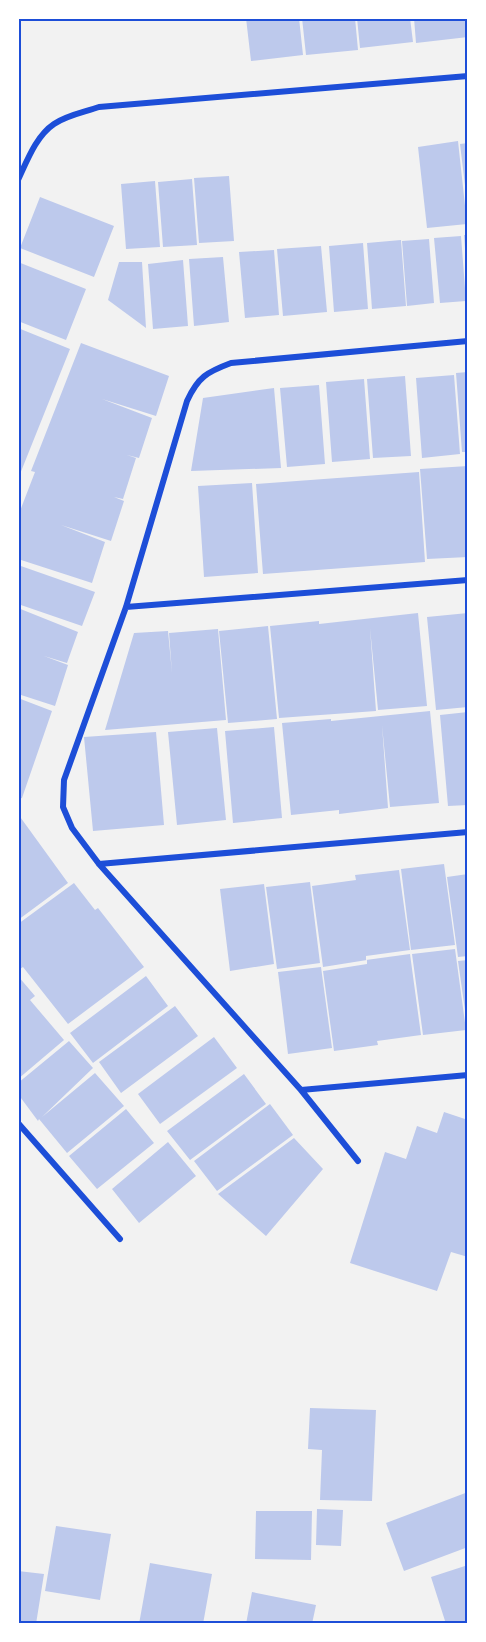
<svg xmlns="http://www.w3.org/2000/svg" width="486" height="1642" font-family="Signika,sans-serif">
<rect width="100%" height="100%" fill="#f2f2f2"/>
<!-- building -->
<path fill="#bdc9ec" d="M246,18H299L303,55L251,61Z
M302,18H355L358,50L306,55Z
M357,18H410L413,42L360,48Z
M414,18H466L468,37L416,43Z
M458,141L467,224L427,228L418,147Z
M468,143V202H467L460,144Z
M229,176L234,241L199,243L194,178Z
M192,179L197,245L163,247L158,182Z
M155,181L160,247L126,249L121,184Z
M40,197L114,226L94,277L20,248Z
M464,235H468V262H466Z
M461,236L466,301L440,303L434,238Z
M429,239L434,303L407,306L402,241Z
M401,240L406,306L372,309L367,243Z
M363,243L368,309L334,312L329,246Z
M321,246L327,312L283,316L277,249Z
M274,250L279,315L245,318L239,252Z
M223,257L229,322L194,326L189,259Z
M183,260L188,326L153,329L148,264Z
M18,262L86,289L66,340L18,321Z
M119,262H142L146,328L108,300Z
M18,328L70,349L18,479Z
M81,343L169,376L156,416L102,399L152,418L139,458L127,455L136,458L123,499L114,497L124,501L111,541L61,525L105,542L92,583L18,559V510L20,511L35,472L31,471Z
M468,372V452H462L456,373Z
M454,375L460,454L422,458L416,378Z
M405,376L411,456L373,458L367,379Z
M364,379L370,459L332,462L326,382Z
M319,385L325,464L287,467L280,388Z
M274,388L281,468L191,471L203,398Z
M468,466V557L427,559L420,469Z
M419,472L425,562L263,574L256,484Z
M252,483L258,573L204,577L198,486Z
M18,565L95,592L82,626L18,604Z
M18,608L78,632L67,663L44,656L68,665L55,706L18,694Z
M418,613L427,706L378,710L370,628L376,711L279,718L270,626L319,621V624Z
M468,613V707L436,710L427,617Z
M268,626L277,719L228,723L219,631Z
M218,629L226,720L105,730L134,633L168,631L172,673L169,633Z
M18,698L52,711L22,798L18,799Z
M430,711L439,803L390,807L382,725L388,808L339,814V810L291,815L282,723L331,719V721Z
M468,712V805L448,806L440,715Z
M274,727L282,818L233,823L225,731Z
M217,728L226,820L177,825L168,732Z
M156,732L164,825L93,831L84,737Z
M18,814L68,883L18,920Z
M444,864L455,945L411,950L401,869Z
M399,870L410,950L366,956V960L410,954L421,1035L377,1041L378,1045L334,1051L323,971L367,964V960L323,967L312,886L356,880L355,875Z
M468,874V956L458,957L447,877Z
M310,882L320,963L277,969L266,887Z
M74,883L95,910L98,908L144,967L68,1024L23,967L20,969L18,967V924Z
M264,884L274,964L230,971L220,889Z
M455,949L466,1030L423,1035L412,954Z
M468,960V1023L467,1024L458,961Z
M321,967L332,1048L288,1054L278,972Z
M18,976L35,996L30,1000L64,1040L18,1079Z
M146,976L168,1006L93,1063L70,1033Z
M175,1006L198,1036L121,1093L99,1062Z
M214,1037L237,1068L160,1124L138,1094Z
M69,1041L93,1068L42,1117L95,1073L124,1106L67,1153L39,1119L38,1121L18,1094V1083Z
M244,1074L266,1104L190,1160L167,1131Z
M270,1104L293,1135L217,1191L194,1161Z
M126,1109L154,1143L97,1189L69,1156Z
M444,1112L468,1120V1257L451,1252L437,1291L350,1263L385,1152L406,1159L417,1126L437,1133Z
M294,1138L323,1169L266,1236L218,1194Z
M168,1142L196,1176L139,1223L112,1189Z
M310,1408L376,1410L372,1501L320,1500L322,1450L308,1449Z
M468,1492V1547L404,1571L386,1523Z
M317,1509L343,1510L341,1546L316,1545Z
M256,1511H312L311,1560L255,1559Z
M56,1526L111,1534L100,1600L45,1591Z
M150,1563L212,1574L203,1624H139Z
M468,1565V1624H446L431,1577Z
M18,1571L44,1574L36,1624H18Z
M252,1592L316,1605L312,1624H246Z"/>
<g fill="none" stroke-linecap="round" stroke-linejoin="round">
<!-- minor -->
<path stroke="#1d4ed8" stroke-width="6" d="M18,180C27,161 36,136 54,124C67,115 85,112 99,107L468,76
M126,607L468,580
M99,864L468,832
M301,1090L468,1075
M18,1123L120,1239
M358,1161L301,1090L99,864L72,828L63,807L64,780L126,607L187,401C198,377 207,372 231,363L468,341"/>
</g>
<!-- border -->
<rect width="486" height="1642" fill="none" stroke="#ffffff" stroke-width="39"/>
<rect x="20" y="20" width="446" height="1602" fill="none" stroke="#1d4ed8" stroke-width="2"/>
</svg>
